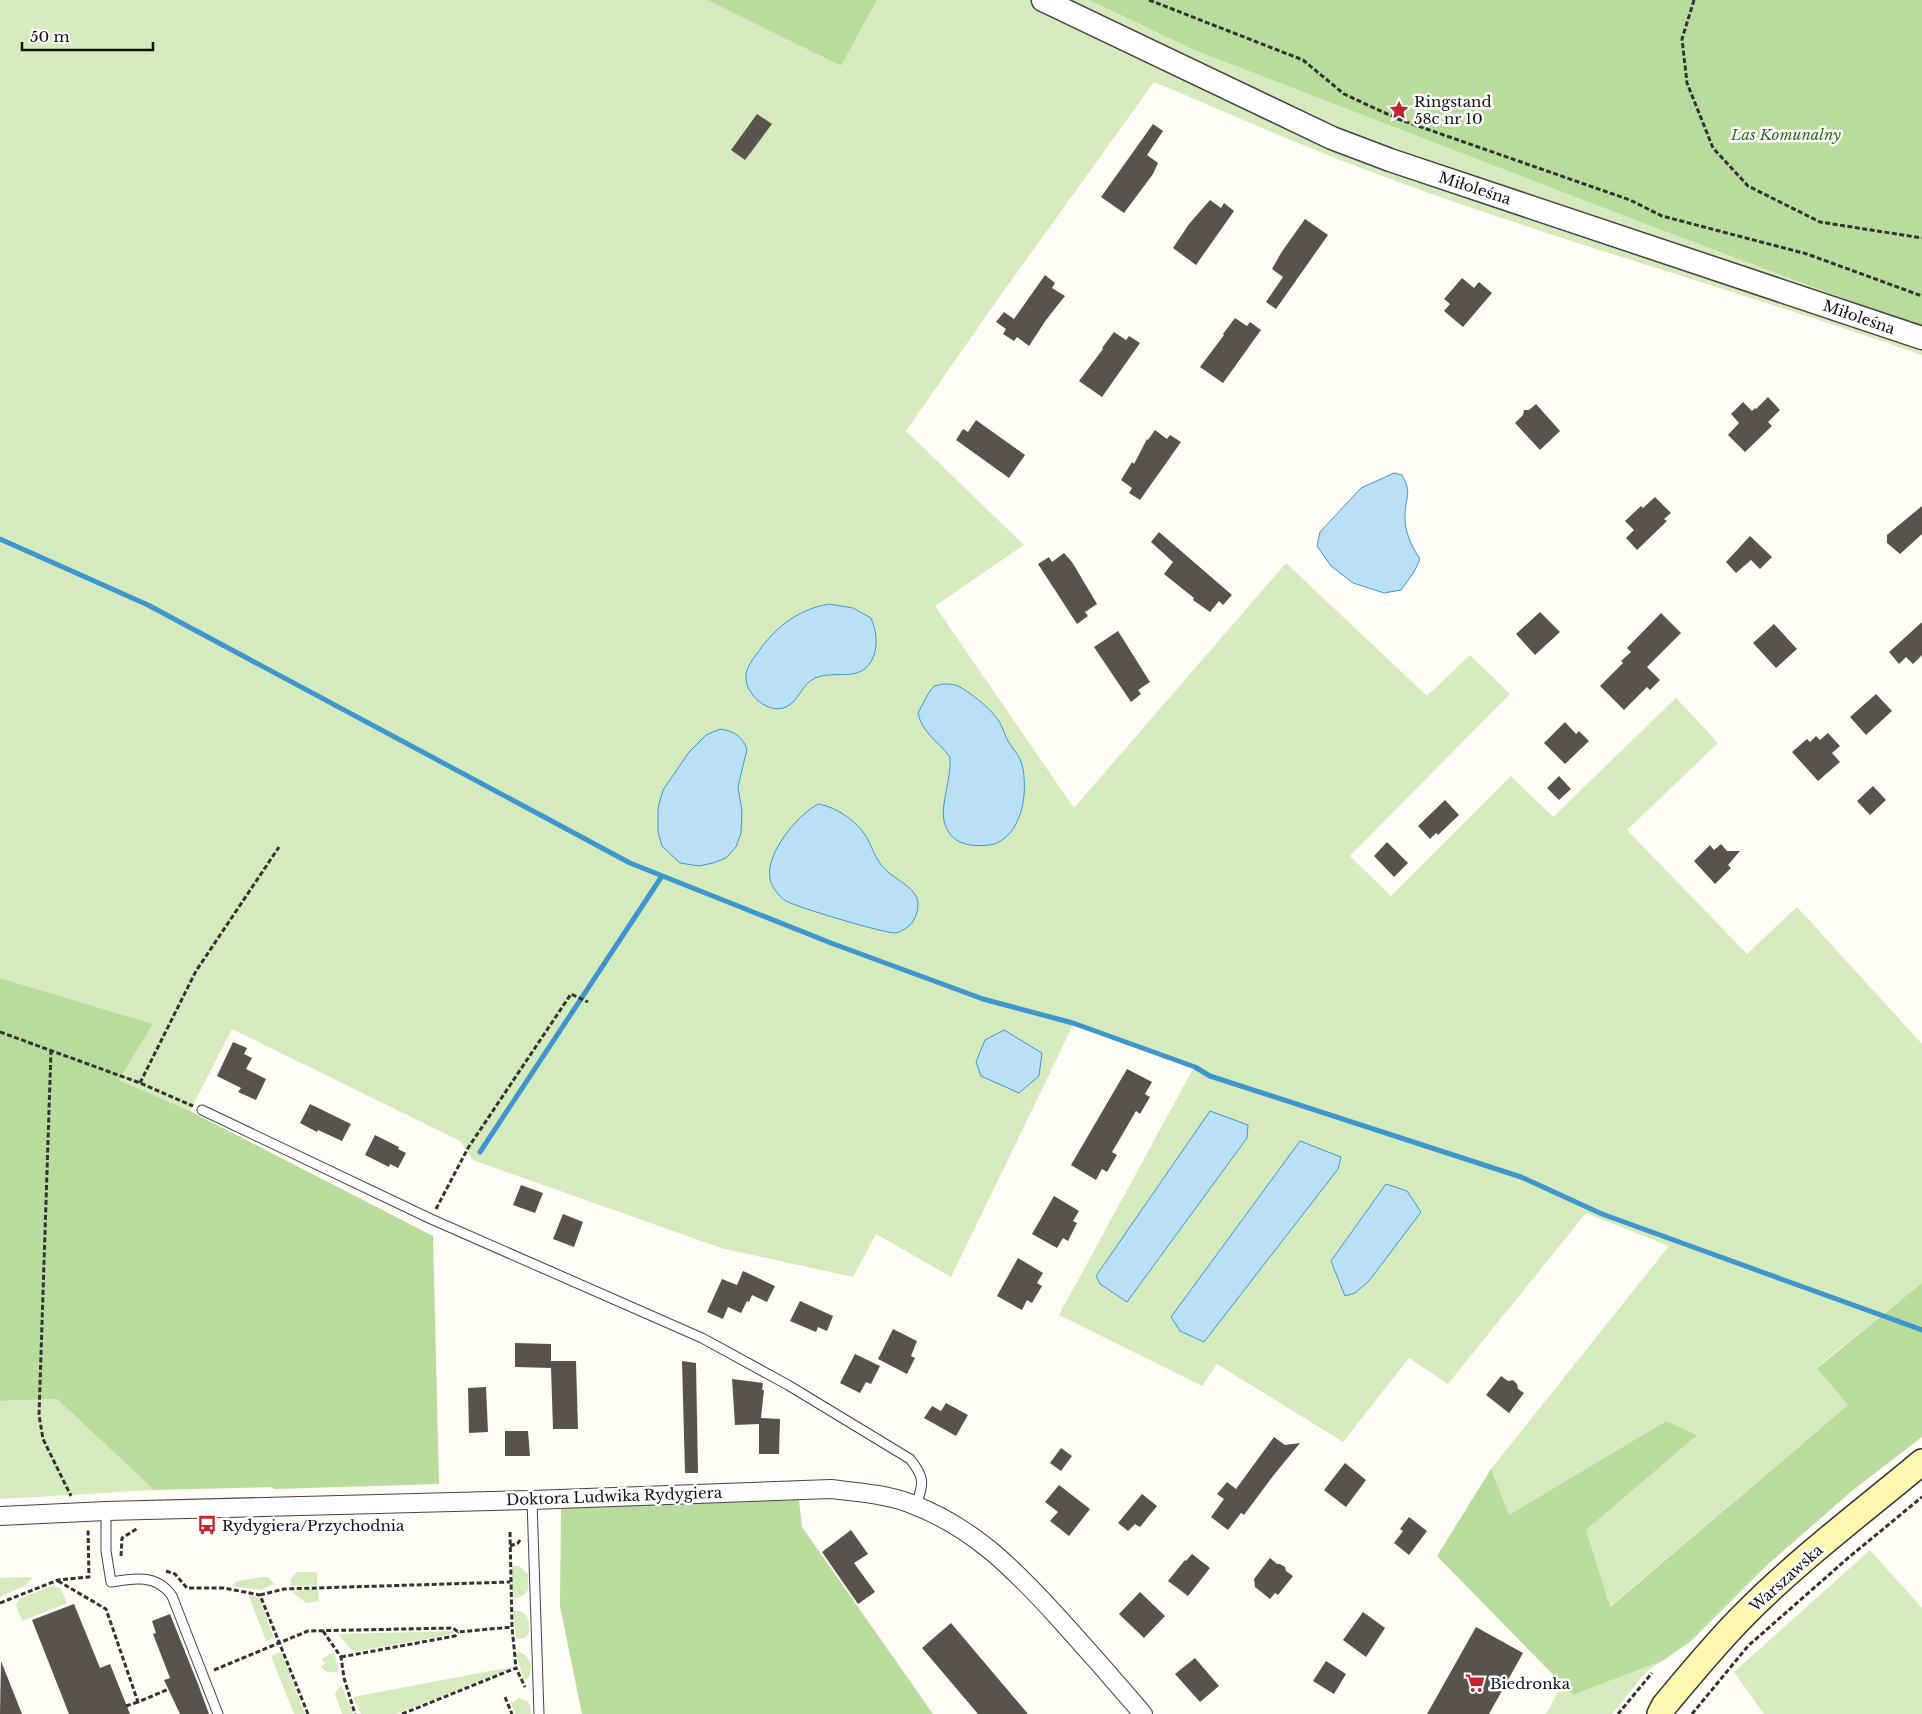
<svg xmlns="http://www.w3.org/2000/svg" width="1922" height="1714" font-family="'Libre Baskerville',serif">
<rect width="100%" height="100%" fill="#fffdf5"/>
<!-- green -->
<path fill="#d5ebbd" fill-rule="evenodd" d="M0,0H707L841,66L877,0H1089L1194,50L1669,233L1922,328V355C1738,290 1549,239 1366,170C1294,143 1224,111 1154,82L995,303L906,431L1024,545L935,606L1074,808L1286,563L1427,696L1470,655L1510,694L1350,856L1391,896L1511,776L1553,817L1676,698L1718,743L1627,830L1747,954L1797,907L1922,1044V1283L1817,1367L1848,1405L1609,1607L1586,1530L1696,1435L1666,1421L1509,1515L1491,1469L1669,1246L1586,1213L1448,1384L1409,1358L1343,1442L1217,1364L1202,1386L1059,1315L1194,1067L1074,1023L951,1277L876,1234L853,1277L721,1248L473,1160L460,1141L232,1029L190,1111L119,1080L153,1024L0,978ZM1248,1125L1247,1138L1127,1302L1100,1284ZM1341,1157L1338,1169L1204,1341Z
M57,1399L154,1490L0,1499V1401Z
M1870,1550L1922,1608V1714H1764L1734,1672Z
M512,1566H519L528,1574V1590C523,1596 520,1599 512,1597Z
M297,1572H317V1585L291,1586V1579Z
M33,1577L25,1586L0,1597V1578Z
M263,1577H268L274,1584L261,1590L232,1586L237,1581Z
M53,1585L61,1589L67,1603L22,1621L16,1605L19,1599Z
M318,1589L319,1601L306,1603L294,1593V1591Z
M248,1594L259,1597L274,1638L266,1641Z
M513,1611C529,1609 529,1622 529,1633L525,1638L516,1639Z
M453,1631L454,1634L353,1652L338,1634Z
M281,1652L305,1714H294L271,1656Z
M334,1652L339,1671C331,1673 326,1674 321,1666L325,1664L322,1659Z
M520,1652C531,1657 532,1666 530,1676L524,1681L516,1654Z
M1664,1660L1647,1671L1612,1714H1546L1562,1684L1573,1695Z
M511,1667L512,1668L396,1714H361L353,1697Z
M342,1686L353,1714H342L335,1694L339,1687Z
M519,1698C529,1700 531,1705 531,1714H515L511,1703Z"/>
<!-- forest -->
<path fill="#b9dc9c" d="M707,0H877L841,66Z
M1089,0H1922V328L1669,233L1194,50Z
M0,978L153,1024L119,1080L190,1111L433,1236L439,1484L274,1489L271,1487L154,1490L57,1399L0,1401Z
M1922,1283V1437L1853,1490L1766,1566L1691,1641L1664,1660L1573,1695L1437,1556L1491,1469L1509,1515L1666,1421L1697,1435L1586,1530L1610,1607L1848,1405L1817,1368Z
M799,1500L802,1527L933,1714H582L560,1606L561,1506Z"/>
<!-- water -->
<path fill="#b9e0f7" stroke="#3f96cf" d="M1394,473L1402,475C1412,493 1406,495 1405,514C1404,530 1411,546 1420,559L1414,572L1401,590L1384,593L1353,583L1331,566L1317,546L1320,532L1361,488Z
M829,604L853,608L871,618C876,630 878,643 874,655C863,685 837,669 815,678C801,685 799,701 786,707C769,715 746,695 746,678C745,667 755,657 761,648C778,625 800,609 829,604Z
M943,684C948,684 954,684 958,686C970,692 988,707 996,717C1002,724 1004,734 1008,741C1013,749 1019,755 1022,764C1028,789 1024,830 997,843C990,846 978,846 970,845C957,843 947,835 944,821C940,806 952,777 950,757C939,742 922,733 918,713L928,694L934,686Z
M720,729C734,731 742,736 747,749L738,787L742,811L741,833L736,847L726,858L713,863L699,866L680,863L662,846L658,832V808L663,790L689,752L706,735Z
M818,804C837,807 858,822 867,838C873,849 876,861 886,870C895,879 912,886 917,898C920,907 916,920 909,926C905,929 900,932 896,933C886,934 796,907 786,901C781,898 776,892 773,887C766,875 771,859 777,848C787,830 801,814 818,804Z
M1004,1030L1042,1053L1039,1076L1019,1093L981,1076L976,1062L985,1040Z
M1210,1111L1248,1125L1247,1138L1127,1302L1100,1284L1096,1276Z
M1300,1141L1341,1157L1338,1169L1204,1342L1180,1331L1171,1317Z
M1386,1184L1407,1191L1421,1212L1369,1281L1355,1293L1345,1296L1331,1261Z"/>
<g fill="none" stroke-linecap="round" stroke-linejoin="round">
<!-- stream -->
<path stroke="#3f96cf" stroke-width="5" d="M0,539L148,605L630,863L831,943L983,999L1073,1023L1195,1067L1210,1076L1521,1177L1602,1214L1922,1330
M480,1152L662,876"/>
</g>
<!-- building -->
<path fill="#5a524d" d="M757,114L772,124L745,160L731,150Z
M1153,124L1163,131L1147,155L1158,163L1153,174L1124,213L1101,197Z
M1210,200L1221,208L1224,203L1234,211L1196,265L1173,248L1189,224Z
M1305,219L1328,235L1276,309L1266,302L1283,277L1272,269L1281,253Z
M1045,275L1055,283L1052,288L1065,296L1046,320L1029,346L1017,337L1014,341L1003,334L1006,329L996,322L1004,312L1014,319Z
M1462,278L1474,288L1479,282L1492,293L1463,327L1444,311L1450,304L1444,299Z
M1235,318L1247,326L1250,322L1261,330L1223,383L1200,367L1224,335L1223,334Z
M1114,332L1126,340L1129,336L1140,343L1102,397L1079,381L1103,349L1102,348Z
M1768,397L1780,410L1768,422L1772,426L1745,452L1728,435L1739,423L1731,414L1743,402L1752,411L1755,408L1756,409Z
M1536,404L1560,431L1540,450L1515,423L1523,415L1524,410H1529Z
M976,420L1025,455L1009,478L956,440L963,429L968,432Z
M1155,430L1167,439L1170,435L1181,442L1140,500L1129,493L1132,488L1121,480L1132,462L1134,464L1147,439L1148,440Z
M1655,497L1671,513L1664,519L1667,521L1637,550L1626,538L1634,530L1625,521L1641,506L1643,508Z
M1922,506V534L1900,554L1887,543V535Z
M1159,532L1232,595L1223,605L1219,601L1210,612L1193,600L1194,598L1164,574L1173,562L1151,542Z
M1750,536L1772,557L1760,569L1751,560L1736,573L1726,562Z
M1064,553L1072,562L1097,604L1085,612L1088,616L1077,624L1038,564L1049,557L1052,562Z
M1540,612L1560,632L1535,655L1516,634Z
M1661,613L1681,633L1647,667L1660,680L1650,690L1647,687L1624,710L1600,686L1623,663L1621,661L1631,652L1627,648Z
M1922,622V655L1913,664L1906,657L1899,664L1889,652Z
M1774,624L1797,649L1776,668L1753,643Z
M1118,631L1150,682L1138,690L1141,694L1131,702L1094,647Z
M1876,694L1892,711L1866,735L1850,717Z
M1565,722L1576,734L1579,731L1589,741L1565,764L1544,743Z
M1828,733L1840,746L1832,753L1840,762L1818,781L1792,752L1807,739L1810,742L1816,736L1820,740Z
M1559,776L1571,789L1559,800L1547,788Z
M1873,786L1886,800L1870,815L1857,801Z
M1445,800L1459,815L1438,835L1436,833L1430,839L1418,826Z
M1387,842L1408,863L1394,877L1374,856Z
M1721,844L1727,851H1740L1728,865L1731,868L1715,884L1694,861L1710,845L1714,850Z
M233,1042L247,1048L244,1054L252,1058L246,1069L266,1079L256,1100L238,1092L241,1088L217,1076Z
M1127,1069L1152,1082L1145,1094L1150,1097L1140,1114L1136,1111L1118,1142L1112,1152L1117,1155L1107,1172L1102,1169L1096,1180L1071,1165Z
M310,1104L351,1124L342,1141L318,1130L317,1132L300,1123Z
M375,1135L399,1147L398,1149L406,1153L398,1168L390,1164L389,1167L365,1155Z
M521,1185L543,1193L535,1213L513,1205Z
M1054,1196L1079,1211L1073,1221L1077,1223L1068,1241L1063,1238L1057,1248L1032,1234Z
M563,1214L583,1222L574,1247L553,1239Z
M1018,1258L1043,1273L1037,1283L1042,1286L1032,1303L1027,1300L1022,1310L997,1296Z
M743,1271L775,1286L767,1302L752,1295L749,1302L747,1301L741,1313L728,1307L723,1319L707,1312L722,1279L737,1285Z
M800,1301L833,1316L827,1331L818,1327L816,1332L790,1321Z
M893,1329L917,1341L911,1356L915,1358L907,1374L878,1359Z
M515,1343L551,1344V1361H576L578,1429H553L551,1368L515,1367Z
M855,1354L880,1366L871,1384L866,1382L860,1393L840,1383Z
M682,1361L696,1363L698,1473H685Z
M1501,1376L1508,1381L1513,1380L1517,1384L1518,1389L1524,1393L1509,1413L1486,1395Z
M732,1379L763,1383L762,1390H764L761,1418L780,1419L779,1454H759V1424L735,1425Z
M486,1387L488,1432L469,1433L468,1388Z
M946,1403L968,1415L956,1436L924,1418L932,1406L941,1411Z
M505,1431H528L530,1456H505Z
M1274,1437L1285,1445L1300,1443L1273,1476L1244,1515L1241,1513L1228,1530L1211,1517L1224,1499L1217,1494L1227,1482L1236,1489Z
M1061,1448L1072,1456L1061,1471L1050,1463Z
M1345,1463L1366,1480L1346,1507L1324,1490Z
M1059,1485L1090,1509L1069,1536L1050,1521L1058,1512L1045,1502Z
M1142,1494L1157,1506L1140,1527L1135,1524L1128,1531L1118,1523Z
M1409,1517L1427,1531L1409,1555L1394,1543L1403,1531L1400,1529Z
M851,1530L868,1554L854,1563L875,1592L858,1604L822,1552Z
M1192,1554L1210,1568L1188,1596L1168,1581L1185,1560L1186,1561Z
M1270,1558L1277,1564H1280L1285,1567L1286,1571L1293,1576L1278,1595L1275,1593L1270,1599L1255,1587L1254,1579Z
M1140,1592L1165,1616L1144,1638L1119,1614Z
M74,1604L100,1668L110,1664L130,1714H69L32,1620Z
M1363,1612L1385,1628L1366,1657L1343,1640Z
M170,1614L198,1684L209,1714H180L164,1680L170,1678L153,1634L156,1633L152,1621Z
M951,1623L1028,1714H978L922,1648Z
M1476,1627L1523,1653L1489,1714H1427Z
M1195,1658L1219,1686L1200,1702L1175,1674Z
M1,1661L22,1714H0Z
M1326,1661L1346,1674L1334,1694L1313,1681Z"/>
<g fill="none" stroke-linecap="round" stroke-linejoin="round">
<defs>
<path id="service" d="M202,1110L431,1219L702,1338L788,1385L910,1459C926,1479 923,1483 916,1506
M532,1500L539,1714
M106,1511V1551L111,1582C134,1578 157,1574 172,1596L218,1714"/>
<path id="minor" d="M0,1516L106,1511L532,1500L831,1489C856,1492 884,1494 909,1503C971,1526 1011,1566 1055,1614C1085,1647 1114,1680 1143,1714"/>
<path id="tertiary" d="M1043,0L1332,138L1390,160L1922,338"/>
<path id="secondary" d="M1660,1714L1664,1706C1688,1677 1713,1647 1739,1620C1794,1563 1861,1513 1922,1462"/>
</defs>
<!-- service casing -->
<use href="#service" stroke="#444" stroke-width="11"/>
<!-- minor casing -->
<use href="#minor" stroke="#444" stroke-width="20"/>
<!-- tertiary casing -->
<use href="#tertiary" stroke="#444" stroke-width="25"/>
<!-- secondary casing -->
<use href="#secondary" stroke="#333" stroke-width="28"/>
<!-- path -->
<path stroke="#333" stroke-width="3" stroke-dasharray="5 2.5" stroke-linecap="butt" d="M1149,0L1303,60L1344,94L1398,119L1630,200L1662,216L1807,254L1922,296
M1694,0L1682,39L1687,83L1713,148L1748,186L1820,222L1922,238
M0,1032L140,1083L193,1106
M51,1050L39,1415L43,1439L71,1496
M140,1083L196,971L279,847
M436,1209L468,1148L571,994L588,1002
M510,1532L512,1627L516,1668
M510,1546L518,1543L520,1540
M121,1556L122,1538L138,1528
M166,1571L175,1574L187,1588H224L260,1595L308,1714
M58,1581L106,1609L138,1702L169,1689
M260,1595L284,1589L510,1582
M0,1603L58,1580L89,1577L88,1528
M323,1631L341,1657L344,1678L355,1714
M341,1657L455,1636L458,1632
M214,1670L308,1631L453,1628L458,1632L512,1627
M505,1697L512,1714
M126,1706L138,1702
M402,1714L516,1668L525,1687
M1618,1714L1652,1673
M1692,1714L1748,1646L1848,1558L1922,1497"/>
<!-- service -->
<use href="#service" stroke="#fff" stroke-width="9"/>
<!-- minor -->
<use href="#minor" stroke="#fff" stroke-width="18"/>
<!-- tertiary -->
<use href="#tertiary" stroke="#fff" stroke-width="22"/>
<!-- secondary -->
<use href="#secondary" stroke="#fff6b0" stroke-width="25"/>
</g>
<!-- icons -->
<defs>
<symbol id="sight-bare" viewBox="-9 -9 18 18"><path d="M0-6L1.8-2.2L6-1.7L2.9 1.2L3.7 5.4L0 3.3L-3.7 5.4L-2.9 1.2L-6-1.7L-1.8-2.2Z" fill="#c4262e" stroke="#fff" stroke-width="2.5" paint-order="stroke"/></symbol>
<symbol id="bus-bare" viewBox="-9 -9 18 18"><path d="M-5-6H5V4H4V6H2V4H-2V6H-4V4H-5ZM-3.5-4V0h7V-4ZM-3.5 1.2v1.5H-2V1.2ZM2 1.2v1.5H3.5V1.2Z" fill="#c4262e" stroke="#fff" stroke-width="2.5" paint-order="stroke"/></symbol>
<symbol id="supermarket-bare" viewBox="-9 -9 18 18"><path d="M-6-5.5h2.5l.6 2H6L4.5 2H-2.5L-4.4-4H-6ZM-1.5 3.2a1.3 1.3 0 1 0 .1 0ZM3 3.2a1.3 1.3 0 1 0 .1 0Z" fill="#c4262e" stroke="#fff" stroke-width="2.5" paint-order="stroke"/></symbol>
</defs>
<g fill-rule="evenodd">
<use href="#sight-bare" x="1385" y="96" width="28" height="28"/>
<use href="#bus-bare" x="193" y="1511" width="28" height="28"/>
<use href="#supermarket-bare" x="1461" y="1669" width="28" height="28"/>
</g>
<g text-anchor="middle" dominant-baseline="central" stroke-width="5" stroke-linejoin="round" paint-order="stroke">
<!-- poi labels -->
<g font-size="15" fill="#111" stroke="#fff" text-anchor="start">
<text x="1414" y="101">Ringstand<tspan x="1414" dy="17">58c nr 10</tspan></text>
<text x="222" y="1525">Rydygiera/Przychodnia</text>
<text x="1490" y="1683">Biedronka</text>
</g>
<!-- park labels -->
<g font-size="15" font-style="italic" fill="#2f6b1f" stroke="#fff">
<text x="1786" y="134">Las Komunalny</text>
</g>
<!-- street labels -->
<g font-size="15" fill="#111" stroke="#fff">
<text transform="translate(1475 188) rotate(18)">Miłoleśna</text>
<text transform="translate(1859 317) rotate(19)">Miłoleśna</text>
<text transform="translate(614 1496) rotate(-2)">Doktora Ludwika Rydygiera</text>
<text transform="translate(1786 1578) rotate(-42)">Warszawska</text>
</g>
</g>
<!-- scale -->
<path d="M22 42v8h131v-8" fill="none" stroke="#111111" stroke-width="2.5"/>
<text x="30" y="42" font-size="15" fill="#111111" stroke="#ffffff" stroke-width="4" paint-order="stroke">50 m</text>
</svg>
